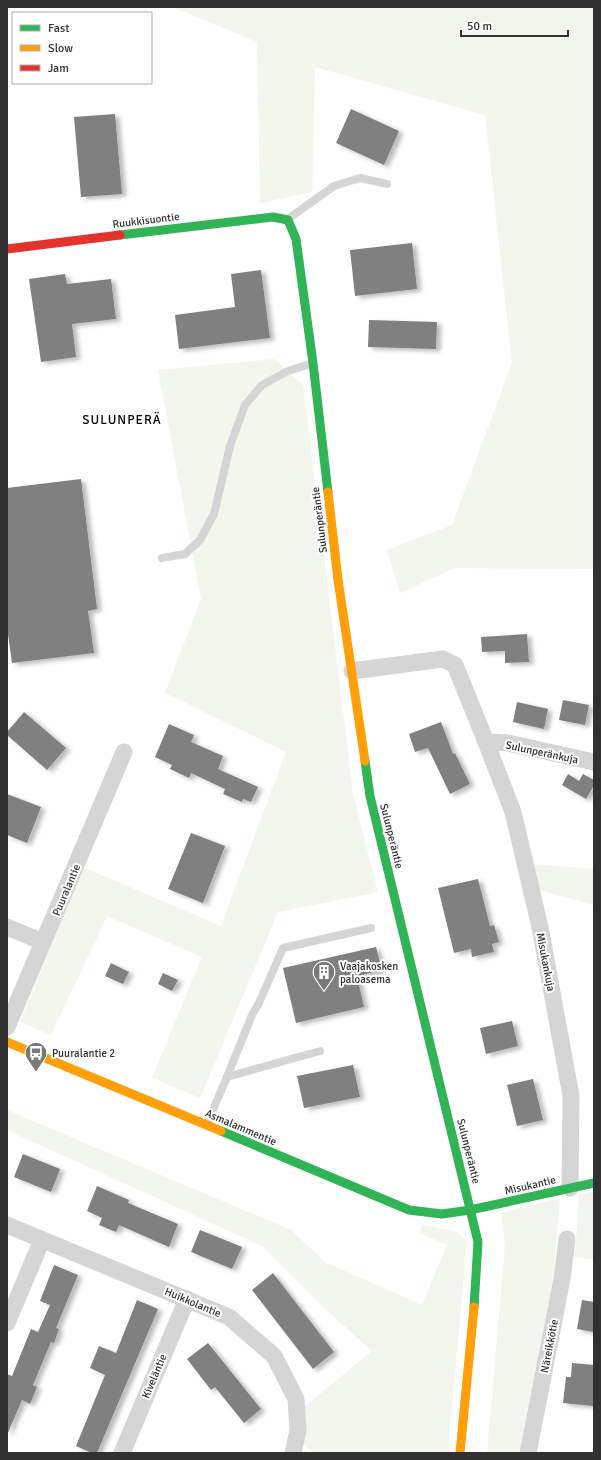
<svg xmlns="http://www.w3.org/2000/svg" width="601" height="1460" font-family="Signika,sans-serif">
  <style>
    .green { fill: #f2f6ed }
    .building { fill: #808080; filter: url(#shadow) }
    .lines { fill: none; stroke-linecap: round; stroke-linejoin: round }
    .lane { stroke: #d5d5d5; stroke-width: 8 }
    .street { stroke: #d5d5d5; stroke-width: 17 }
    .fast { stroke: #30b455; stroke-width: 9 }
    .slow { stroke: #ff9f0a; stroke-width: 9 }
    .jam { stroke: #e5322d; stroke-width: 9 }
    .labels { text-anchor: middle; stroke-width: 4; stroke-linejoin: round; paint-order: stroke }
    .street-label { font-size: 11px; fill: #313131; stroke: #fff }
    .poi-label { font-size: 11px; fill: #313131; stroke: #fff; text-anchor: start }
    .quarter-label { font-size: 13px; letter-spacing: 1px; fill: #000; stroke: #fff }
  </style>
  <defs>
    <filter id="shadow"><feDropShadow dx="4.5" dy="2.5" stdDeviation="2" flood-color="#0004"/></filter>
  </defs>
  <rect width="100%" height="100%" fill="#fff"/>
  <g class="green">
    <polygon points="173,7 594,7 594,569 455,568 400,593 387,550 452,525 512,363 485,115 315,67 312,192 260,203 257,42"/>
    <polygon points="274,359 303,385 353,793 378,892 278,912 200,1098 152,1078 202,957 107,916 51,1035 20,1022 83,867 221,926 286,752 165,693 201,599 158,370"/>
    <polygon points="532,864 594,869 594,905 539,890"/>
    <polygon points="7,1110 291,1230 325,1262 422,1305 447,1245 420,1233 422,1225 455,1231 467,1241 448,1453 313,1453 303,1444 303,1408 372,1351 323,1307 262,1246 7,1130"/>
    <polygon points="594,1191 594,1259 575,1258 579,1195"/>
    <polygon points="560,1198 553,1279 519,1453 487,1453 505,1246 501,1213"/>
  </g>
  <g class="building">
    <polygon points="351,109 399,131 384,165 336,143"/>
    <polygon points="115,114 122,194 81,197 74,117"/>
    <polygon points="412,243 417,289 355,296 350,250"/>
    <polygon points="261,270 270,338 179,349 175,315 235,307 231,274"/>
    <polygon points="65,274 67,284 111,279 116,319 72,324 76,357 41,362 29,279"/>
    <polygon points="369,320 437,322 436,349 368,347"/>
    <polygon points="81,479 97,609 88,611 94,653 12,663 7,627 7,488"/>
    <polygon points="527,634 529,662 505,663 505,651 482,652 481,637"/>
    <polygon points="563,700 589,705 585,725 559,720"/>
    <polygon points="517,702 548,709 544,729 513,722"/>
    <polygon points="24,712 66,748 47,770 7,735 7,732"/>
    <polygon points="441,722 453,754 455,753 470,784 450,794 428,748 415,752 409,734"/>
    <polygon points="169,724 194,735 191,742 223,756 218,769 258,787 251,802 243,799 242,802 223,794 225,789 191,773 189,778 170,769 172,765 155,757"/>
    <polygon points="568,774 579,781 583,774 594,780 594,785 586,799 562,785"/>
    <polygon points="7,794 41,807 27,843 7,835"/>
    <polygon points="191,833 225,846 203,903 168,889"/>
    <polygon points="478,879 490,926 494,925 499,942 492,944 494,952 472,957 471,949 454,953 438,888"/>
    <polygon points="376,947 382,970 357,976 364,1007 296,1023 283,968"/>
    <polygon points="111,963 129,972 123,984 105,976"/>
    <polygon points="163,973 178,980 172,991 158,984"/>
    <polygon points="512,1021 518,1046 486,1054 480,1028"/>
    <polygon points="353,1065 360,1097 304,1108 297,1076"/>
    <polygon points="533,1079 543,1120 517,1126 507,1085"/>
    <polygon points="23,1154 60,1169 51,1192 14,1177"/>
    <polygon points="97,1186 129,1200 128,1203 178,1224 169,1247 119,1225 116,1232 99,1225 102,1218 87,1211"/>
    <polygon points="200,1230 242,1247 232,1269 191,1252"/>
    <polygon points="54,1265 78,1275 56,1328 59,1329 54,1343 51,1342 33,1385 37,1387 30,1404 22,1400 7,1435 7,1374 12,1376 31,1329 38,1332 50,1305 40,1301"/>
    <polygon points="273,1273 334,1352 313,1369 252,1290"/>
    <polygon points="137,1300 158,1309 97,1453 92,1453 76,1446 105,1375 90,1368 99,1346 116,1353"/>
    <polygon points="582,1300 594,1302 594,1332 577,1329"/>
    <polygon points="208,1343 261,1409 244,1423 215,1387 211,1390 187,1359"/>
    <polygon points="572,1363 594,1365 593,1406 563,1403 566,1377 571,1377"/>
  </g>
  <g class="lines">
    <g class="lane">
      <polyline points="288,219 334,186 360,178 387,184"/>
      <polyline points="162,558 185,554 200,540 214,514 230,446 245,405 262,385 288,371 313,363"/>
      <polyline points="227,1077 252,1015 259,1003 283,948 371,928"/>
      <polyline points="207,1124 227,1077 320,1051"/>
    </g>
    <g class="street">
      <polyline points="352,671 443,659 455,665 486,742 508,743 594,762"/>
      <polyline points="486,742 513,812 540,927 571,1096 570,1188"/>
      <polyline points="7,927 43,942"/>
      <polyline points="7,1027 124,752"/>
      <polyline points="7,1225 229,1317 274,1356 296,1399 298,1430 293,1453"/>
      <polyline points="7,1323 42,1240"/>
      <polyline points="122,1453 187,1299"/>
      <polyline points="528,1453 562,1279 567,1239"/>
    </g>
    <g class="fast">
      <polyline points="120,235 273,217 288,220 296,239 313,363 328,492"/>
      <polyline points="365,761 370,796 478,1242 474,1307"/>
      <polyline points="221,1131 409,1210 442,1214 470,1210 594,1183"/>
    </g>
    <g class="slow">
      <polyline points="328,492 338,580 365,761"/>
      <polyline points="7,1042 221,1131"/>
      <polyline points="460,1453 474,1307"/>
    </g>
    <polyline class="jam" points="7,249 120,235"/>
  </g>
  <defs>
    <g id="building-pin" transform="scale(1.15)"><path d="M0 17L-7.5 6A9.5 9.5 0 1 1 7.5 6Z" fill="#797979" stroke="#fff"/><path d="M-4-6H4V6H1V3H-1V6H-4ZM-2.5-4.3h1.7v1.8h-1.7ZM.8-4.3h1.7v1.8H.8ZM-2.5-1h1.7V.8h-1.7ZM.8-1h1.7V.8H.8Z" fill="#fff"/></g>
    <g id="bus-pin" transform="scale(1.15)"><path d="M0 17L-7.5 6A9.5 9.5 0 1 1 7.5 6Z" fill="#797979" stroke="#fff"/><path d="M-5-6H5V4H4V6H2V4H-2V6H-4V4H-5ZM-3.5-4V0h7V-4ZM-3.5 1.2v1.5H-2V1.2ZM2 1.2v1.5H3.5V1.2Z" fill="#fff"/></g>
  </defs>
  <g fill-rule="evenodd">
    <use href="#building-pin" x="324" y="972"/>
    <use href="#bus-pin" x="36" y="1053"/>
  </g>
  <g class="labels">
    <g class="street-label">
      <text transform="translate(146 220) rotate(-7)" y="4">Ruukkisuontie</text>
      <text transform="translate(319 520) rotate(-97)" y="4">Sulunperäntie</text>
      <text transform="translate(542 752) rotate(12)" y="4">Sulunperänkuja</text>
      <text transform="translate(392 836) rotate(76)" y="4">Sulunperäntie</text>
      <text transform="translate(66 890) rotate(-67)" y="4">Puuralantie</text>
      <text transform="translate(546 962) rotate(79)" y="4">Misukankuja</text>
      <text transform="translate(241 1127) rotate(23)" y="4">Asmalammentie</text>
      <text transform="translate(469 1151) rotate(76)" y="4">Sulunperäntie</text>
      <text transform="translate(530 1185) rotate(-13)" y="4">Misukantie</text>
      <text transform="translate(193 1302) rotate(23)" y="4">Huikkolantie</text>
      <text transform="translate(549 1346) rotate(-79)" y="4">Näreikkötie</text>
      <text transform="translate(154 1376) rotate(-67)" y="4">Kiveläntie</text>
    </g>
    <g class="poi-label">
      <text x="340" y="970">Vaajakosken<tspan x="340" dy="13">paloasema</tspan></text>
      <text x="52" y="1057">Puuralantie 2</text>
    </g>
    <g class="quarter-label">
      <text x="122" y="424">SULUNPERÄ</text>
    </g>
  </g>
  <rect width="601" height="1460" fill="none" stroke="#313131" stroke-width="16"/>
  <rect x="12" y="12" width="140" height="72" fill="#ffffff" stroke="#adadad"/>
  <rect x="20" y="25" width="20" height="6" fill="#30b455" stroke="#adadad"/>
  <text x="48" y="32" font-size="12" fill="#313131">Fast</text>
  <rect x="20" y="45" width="20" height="6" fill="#ff9f0a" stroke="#adadad"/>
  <text x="48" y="52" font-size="12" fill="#313131">Slow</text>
  <rect x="20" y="65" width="20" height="6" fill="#e5322d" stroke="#adadad"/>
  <text x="48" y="72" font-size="12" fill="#313131">Jam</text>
  <path d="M461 30v6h107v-6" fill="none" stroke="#313131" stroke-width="2"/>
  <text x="467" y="30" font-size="12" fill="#313131" stroke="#ffffff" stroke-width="3" paint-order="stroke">50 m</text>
</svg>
